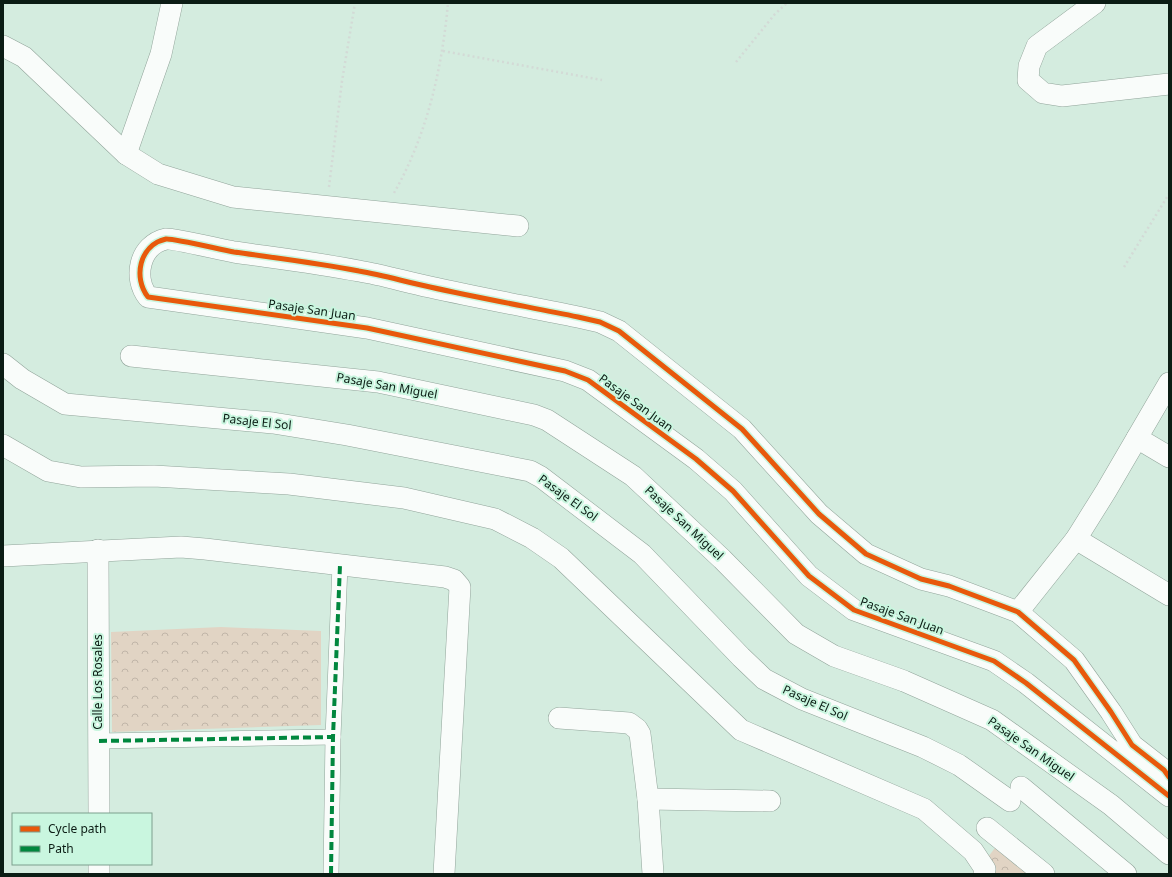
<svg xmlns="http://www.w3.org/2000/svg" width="1172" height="877" font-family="'Noto Sans',sans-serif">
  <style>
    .park { fill: url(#park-crowns) }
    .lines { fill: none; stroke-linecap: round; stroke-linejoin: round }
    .pedestrian-casing { stroke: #91a49a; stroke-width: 16 }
    .minor-casing { stroke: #91a49a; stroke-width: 22 }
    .path { stroke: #d3dad6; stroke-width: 2.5; stroke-dasharray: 2 3; stroke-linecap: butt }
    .pedestrian { stroke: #f9fcfa; stroke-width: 15 }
    .minor { stroke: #f9fcfa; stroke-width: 21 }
    .quiet { stroke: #00873e; stroke-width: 4; stroke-dasharray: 8 4; stroke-linecap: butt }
    .cycleway-casing { stroke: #c9f6df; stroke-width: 8 }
    .cycleway { stroke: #e8590c; stroke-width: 5 }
    .labels { text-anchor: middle; stroke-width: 4; stroke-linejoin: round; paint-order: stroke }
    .street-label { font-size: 12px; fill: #0b1c14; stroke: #c9f6df }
  </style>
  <defs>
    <pattern id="park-crowns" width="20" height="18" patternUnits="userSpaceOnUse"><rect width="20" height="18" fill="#e1d4c4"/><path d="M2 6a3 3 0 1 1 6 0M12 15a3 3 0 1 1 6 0" fill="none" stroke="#c0b5a8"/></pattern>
  </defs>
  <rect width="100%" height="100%" fill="#d4ecdf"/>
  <g class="park">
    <polygon points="221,627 321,631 321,725 112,732 111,632"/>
    <polygon points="998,844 1035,874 994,874 988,857"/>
  </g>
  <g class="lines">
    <g class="pedestrian-casing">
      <g id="pedestrian">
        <polyline points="99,741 333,737"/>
        <polyline points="331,874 333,737 340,565"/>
      </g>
    </g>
    <g class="minor-casing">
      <g id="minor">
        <polyline points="1095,3 1037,46 1029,66 1028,80 1043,93 1062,96 1169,84"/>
        <polyline points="3,46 24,57 126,154 158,174 233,197 518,226"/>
        <polyline points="126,154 161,54 172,3"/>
        <polyline points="131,356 378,382 534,415 547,420 633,476 722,559 796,634 834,656 904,681 992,720 1111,805 1169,854"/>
        <polyline points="3,364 22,379 65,404 273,423 347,435 530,471 541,477 642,554 741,657 764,679 802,699 923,747 959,765 1010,801"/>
        <polyline points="1137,438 1169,457"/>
        <polyline points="3,445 48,471 81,477 154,476 289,484 404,498 495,519 532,538 561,558 741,730 924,809 973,851 985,869 984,874"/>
        <polyline points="1076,539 1169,595"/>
        <polyline points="98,550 99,814"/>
        <polyline points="3,556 181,547 205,549 445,577 454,580 460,587 444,874"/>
        <polyline points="1018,612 1076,539 1106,491 1169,383"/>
        <polyline points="559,718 629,723 637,729 640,734 648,799 653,874"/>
        <path d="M 1169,777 L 1164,770 L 1132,745 L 1111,712 L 1074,660 L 1018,612 L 949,586 L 921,579 L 866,554 L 819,514 L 742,429 L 619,331 L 600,322 L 578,317 C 529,307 479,298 430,287 C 406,282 383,275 359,271 C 318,263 276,258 234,252 C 222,250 173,238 166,239 C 139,245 133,278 148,297 L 367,328 L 565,371 L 588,380 L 696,459 L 733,491 L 809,576 L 854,610 L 994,661 L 1026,683 L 1169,796"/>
        <polyline points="1021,787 1126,874"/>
        <polyline points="648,799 770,801"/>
        <polyline points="987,828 1044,874"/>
        <polyline points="99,864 99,874"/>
      </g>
    </g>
    <g class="path">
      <polyline points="443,51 602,80"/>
      <polyline points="736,62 775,14 787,3"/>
      <polyline points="329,187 342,81 355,3"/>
      <path d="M 394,193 C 427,135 442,69 448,3"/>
      <polyline points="1124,267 1169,194"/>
    </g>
    <use href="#pedestrian" class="pedestrian"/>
    <use href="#minor" class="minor"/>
    <g class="quiet">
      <polyline points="99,741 333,737"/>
      <polyline points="331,874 333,737 340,565"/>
    </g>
    <g class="cycleway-casing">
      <path id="cycleway" d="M 1169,777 L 1164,770 L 1132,745 L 1111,712 L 1074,660 L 1018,612 L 949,586 L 921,579 L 866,554 L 819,514 L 742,429 L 619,331 L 600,322 L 578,317 C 529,307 479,298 430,287 C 406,282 383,275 359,271 C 318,263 276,258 234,252 C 222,250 173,238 166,239 C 139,245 133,278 148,297 L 367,328 L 565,371 L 588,380 L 696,459 L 733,491 L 809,576 L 854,610 L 994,661 L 1026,683 L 1169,796"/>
    </g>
    <use href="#cycleway" class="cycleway"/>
  </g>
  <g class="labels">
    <g class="street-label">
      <text transform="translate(312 310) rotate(8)" y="4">Pasaje San Juan</text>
      <text transform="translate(387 386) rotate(10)" y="4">Pasaje San Miguel</text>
      <text transform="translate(636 403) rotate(36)" y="4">Pasaje San Juan</text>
      <text transform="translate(257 422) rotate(6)" y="4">Pasaje El Sol</text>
      <text transform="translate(568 498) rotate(36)" y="4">Pasaje El Sol</text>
      <text transform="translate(684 523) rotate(43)" y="4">Pasaje San Miguel</text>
      <text transform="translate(902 616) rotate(20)" y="4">Pasaje San Juan</text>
      <text transform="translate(98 682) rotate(-90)" y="4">Calle Los Rosales</text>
      <text transform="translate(815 703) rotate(24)" y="4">Pasaje El Sol</text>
      <text transform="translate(1031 749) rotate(35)" y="4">Pasaje San Miguel</text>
    </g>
  </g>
  <rect width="1172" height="877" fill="none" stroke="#0b1c14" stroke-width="8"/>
  <rect x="12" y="813" width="140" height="52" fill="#c9f6df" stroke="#7d9f8e"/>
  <rect x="20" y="826" width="20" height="6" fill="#e8590c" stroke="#7d9f8e"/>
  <text x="48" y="833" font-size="12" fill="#0b1c14">Cycle path</text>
  <rect x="20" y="846" width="20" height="6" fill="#00873e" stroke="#7d9f8e"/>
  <text x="48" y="853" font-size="12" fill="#0b1c14">Path</text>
</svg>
